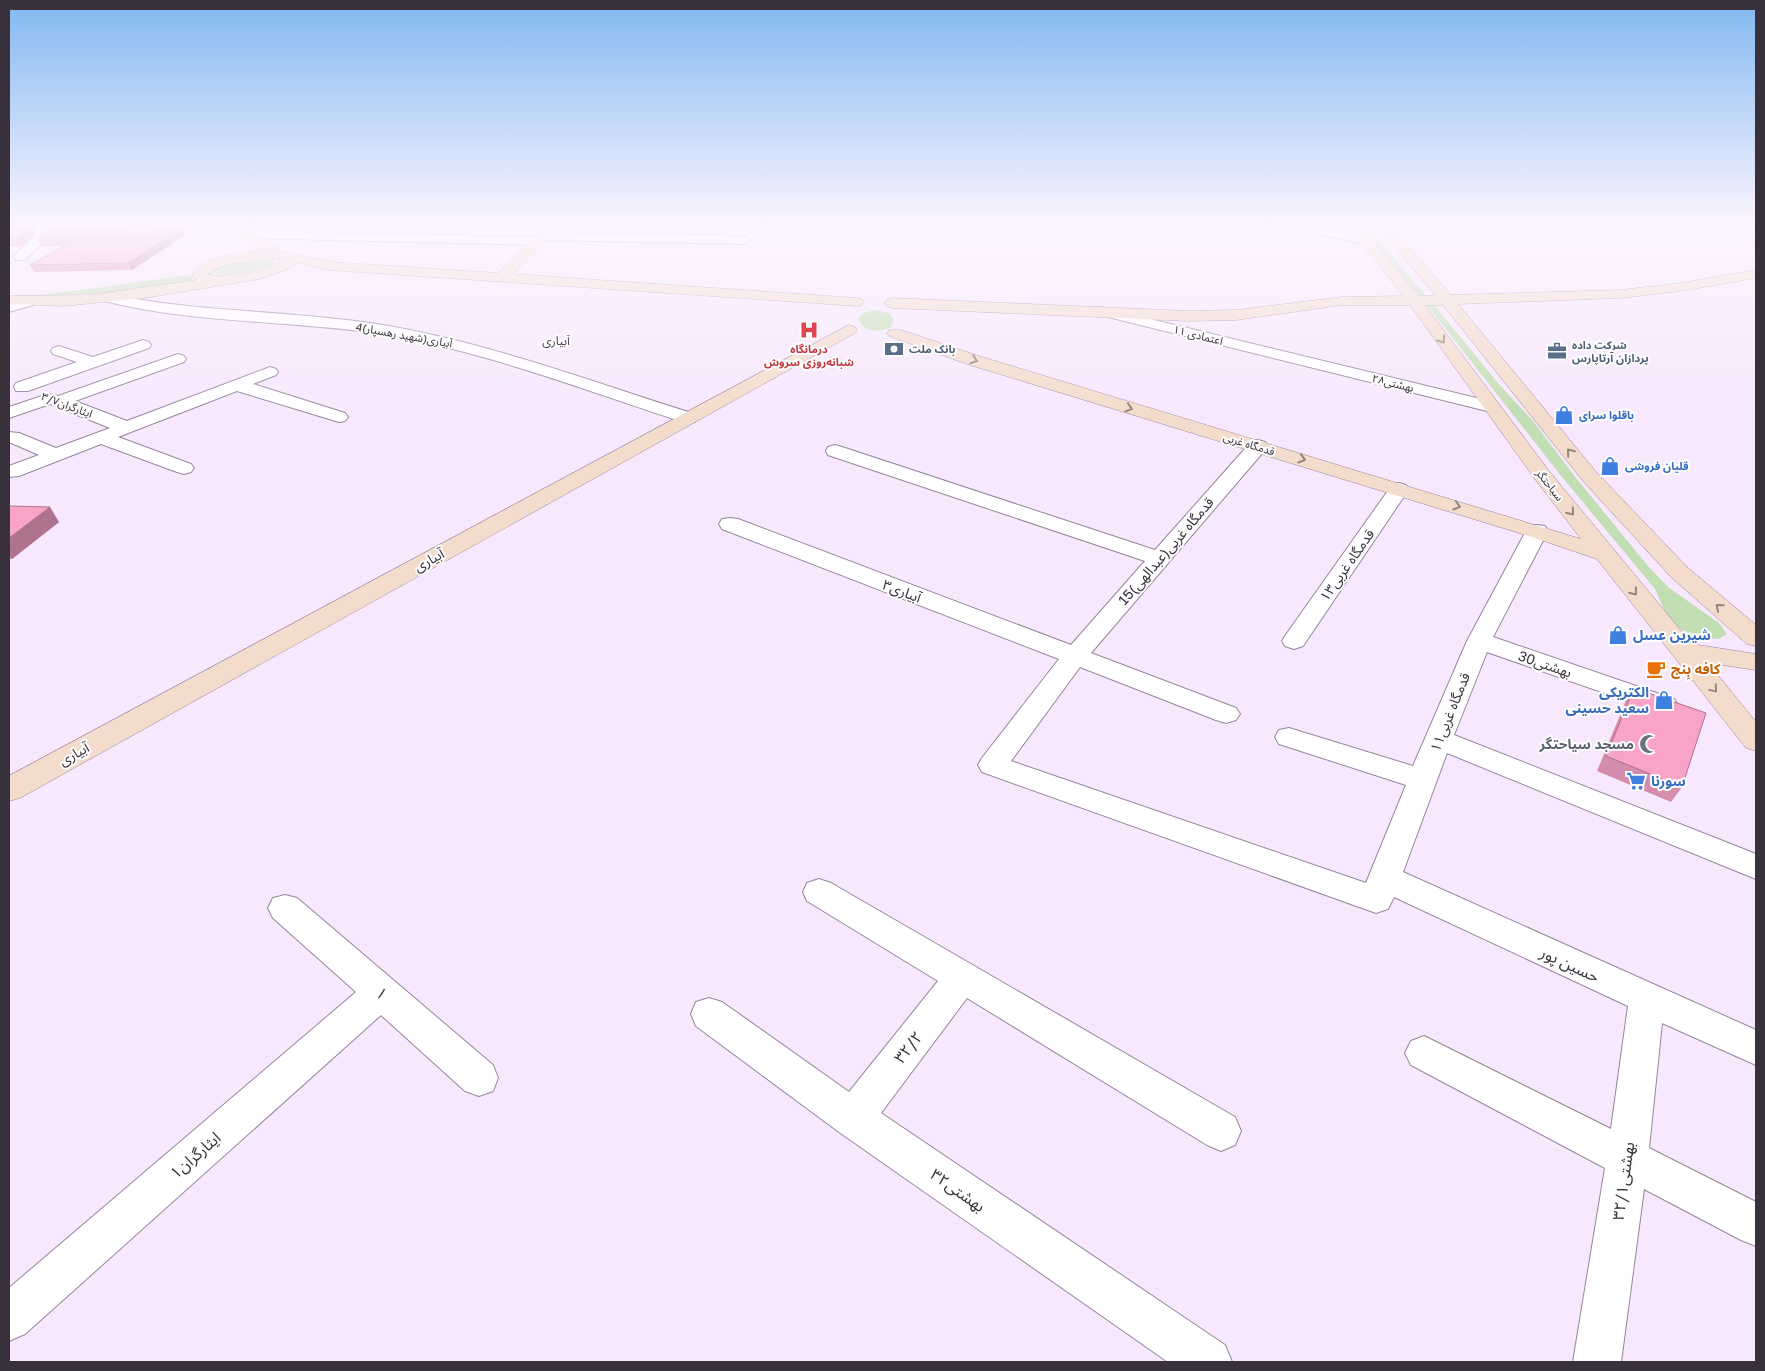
<svg xmlns="http://www.w3.org/2000/svg" width="1765" height="1371" font-family="'Golos Text','Noto Sans Arabic',sans-serif">
  <style>
    .green { fill: #c2deb3 }
    .lines { fill: none; stroke-linecap: round; stroke-linejoin: round }
    .street-casing { stroke: #97859e; stroke-width: 2 }
    .secondary-casing { stroke: #97859e; stroke-width: 1 }
    .street { fill: #fff; fill-rule: evenodd }
    .secondary { fill: #f3dccb; fill-rule: evenodd }
    .wall { fill: #d58dad }
    .shaded-wall { fill: #ae738d }
    .building { fill: #f8a4c9; stroke: #ae738d }
    .oneway { stroke: #968682 }
    .labels { text-anchor: middle; stroke-width: 4; stroke-linejoin: round; paint-order: stroke }
    .far-street-label { font-size: 11px; fill: #38303a; stroke: #fcfcfc }
    .far-service-label { font-size: 11px; font-weight: bold; fill: #4e5e75; stroke: #fcfcfc; text-anchor: start }
    .far-health-label { font-size: 11px; font-weight: bold; fill: #be3a42; stroke: #fcfcfc }
    .far-shop-label { font-size: 11px; font-weight: bold; fill: #366cbe; stroke: #fcfcfc; text-anchor: start }
    .far-neighbourhood-label { font-size: 12px; fill: #4e3f54; stroke: #fcfcfc }
    .street-label { font-size: 14px; fill: #38303a; stroke: #fcfcfc }
    .shop-label { font-size: 14px; font-weight: bold; fill: #366cbe; stroke: #fcfcfc; text-anchor: start }
    .food-label { font-size: 14px; font-weight: bold; fill: #c56008; stroke: #fcfcfc; text-anchor: start }
    .worship-label { font-size: 14px; font-weight: bold; fill: #5b616d; stroke: #fcfcfc; text-anchor: end }
    .near-street-label { font-size: 16px; fill: #38303a; stroke: #fcfcfc }
  </style>
  <rect width="100%" height="100%" fill="#f8e8fe"/>
  <g class="green">
    <polygon points="1357,222 1364,222 1371,230 1425,295 1418,294"/>
    <path d="M 269,259 L 274,260 L 275,264 C 264,270 223,280 213,272 C 227,259 251,260 269,259 Z"/>
    <polygon points="186,275 193,276 193,279 187,282 119,293 28,296 105,287"/>
    <polygon points="1427,305 1435,306 1498,383 1532,420 1576,478 1648,566 1668,587 1719,623 1727,634 1719,639 1700,638 1680,629 1666,614 1655,589 1562,477"/>
    <path d="M 875,310 L 889,313 L 894,320 L 890,328 C 876,332 864,333 858,318 L 863,313 Z"/>
  </g>
  <g class="lines">
    <g class="street-casing">
      <g id="street">
        <polygon points="33,222 45,222 48,237 25,260 15,260 14,257 15,254 36,236"/>
        <polygon points="1311,225 1365,236 1371,240 1365,244 1307,232 1305,229"/>
        <polygon points="248,231 537,237 538,233 542,232 744,236 750,240 744,244 542,240 541,244 537,245 244,238 242,235 244,232"/>
        <path d="M 109,294 C 199,313 292,310 383,325 C 490,343 592,382 695,414 L 698,418 L 695,422 L 689,423 L 683,422 C 584,390 485,351 381,334 C 289,320 195,324 104,301 L 102,298 L 104,295 Z"/>
        <polygon points="28,298 33,299 35,302 33,305 9,312 9,303"/>
        <polygon points="1101,307 1497,403 1500,407 1497,411 1491,412 1096,314 1094,311 1096,308"/>
        <polygon points="143,340 149,342 151,345 149,348 28,391 16,391 14,387 16,383 77,362 53,354 51,351 53,348 59,346 93,357"/>
        <polygon points="178,354 184,356 186,359 184,362 75,401 127,421 270,367 276,369 278,372 276,375 253,384 345,413 348,417 345,421 339,422 237,391 118,437 191,464 194,468 191,472 184,474 177,472 101,444 19,476 9,477 9,466 39,455 9,442 9,432 19,433 56,448 110,428 50,404 9,418 9,407 48,394 58,396"/>
        <polygon points="1258,440 1265,442 1267,446 1265,450 1091,653 1236,708 1240,714 1236,720 1226,723 1216,720 1080,667 1011,761 1366,883 1406,785 1279,744 1275,737 1279,730 1289,728 1413,766 1467,641 1526,531 1529,526 1537,525 1545,526 1548,531 1493,637 1674,699 1678,705 1674,711 1665,714 1656,711 1487,652 1454,735 1756,854 1756,879 1447,753 1403,872 1756,1030 1756,1065 1662,1023 1649,1148 1756,1202 1756,1246 1741,1240 1644,1189 1621,1362 1573,1362 1605,1168 1411,1065 1405,1053 1411,1041 1424,1036 1611,1129 1628,1006 1394,897 1388,909 1376,913 982,772 978,765 982,758 1059,659 722,529 719,524 722,519 730,518 738,519 1071,645 1145,561 828,455 826,451 828,447 835,445 842,447 1155,550 1251,442"/>
        <polygon points="1399,483 1406,485 1409,489 1303,646 1294,649 1285,646 1282,641 1285,636 1392,485"/>
        <polygon points="819,879 831,883 1235,1117 1241,1131 1235,1145 1221,1151 1207,1145 967,998 881,1113 1225,1345 1232,1362 1168,1362 839,1132 696,1026 691,1014 696,1002 709,998 722,1002 849,1092 938,981 807,901 803,892 807,883"/>
        <polygon points="285,895 297,898 493,1065 498,1078 493,1091 479,1096 465,1091 381,1015 25,1334 9,1341 9,1288 356,992 273,918 268,908 273,898"/>
      </g>
    </g>
    <g class="secondary-casing">
      <g id="secondary">
        <path d="M 221,222 L 236,222 L 282,252 L 330,262 L 498,273 L 550,222 L 563,222 L 513,274 L 857,298 L 862,299 L 864,302 L 862,305 L 857,306 L 330,270 L 298,263 L 288,269 L 260,279 L 144,298 L 63,306 L 9,304 L 9,296 L 90,295 L 197,280 L 193,276 L 195,269 C 215,255 240,252 263,251 ZM 278,259 L 285,260 C 263,272 231,280 207,274 L 228,264 Z"/>
        <polygon points="1345,222 1358,222 1418,296 1436,296 1374,222 1387,222 1451,295 1621,290 1681,283 1756,270 1756,278 1681,291 1621,298 1458,304 1597,473 1687,567 1756,625 1756,646 1747,644 1671,577 1583,481 1443,305 1425,305 1549,471 1692,644 1756,654 1756,670 1708,663 1756,722 1756,751 1746,748 1597,559 1529,536 970,365 889,336 887,333 889,330 901,330 982,357 1581,539 1535,479 1410,305 1342,305 1236,320 1188,321 892,308 887,306 884,303 887,300 892,298 1188,311 1236,310 1342,297 1403,296"/>
        <polygon points="1698,222 1726,222 1756,227 1756,235 1704,226"/>
        <polygon points="849,325 855,327 857,330 855,333 20,798 9,801 9,776"/>
      </g>
    </g>
    <use href="#street" class="street"/>
    <use href="#secondary" class="secondary"/>
  </g>
  <g class="wall">
    <polygon points="9,222 32,222 34,235 21,246 9,247"/>
    <polygon points="157,222 146,229 185,235 132,270 34,272 30,265 65,246 42,246 38,239 46,230"/>
    <polygon points="1756,241 1756,247 1753,246 1755,242"/>
    <polygon points="9,506 59,522 12,559 9,559"/>
    <polygon points="1634,688 1682,787 1671,802 1597,771 1625,703"/>
  </g>
  <g class="shaded-wall">
    <polygon points="29,222 32,222 34,235 21,246 17,239"/>
    <polygon points="142,222 157,222 134,236 130,229"/>
    <polygon points="182,228 185,235 132,270 128,263"/>
    <polygon points="50,507 59,522 12,559 9,554 9,538"/>
  </g>
  <g class="building">
    <polygon points="9,222 29,222 30,228 17,239 9,239"/>
    <polygon points="44,222 142,222 130,229 182,228 128,263 30,265 78,238 38,239 46,230"/>
    <polygon points="9,506 50,507 9,538"/>
    <polygon points="1634,688 1706,713 1682,787 1606,756"/>
  </g>
  <defs><path id="oneway-chevron" d="M-2-3.5L2.5 0L-2 3.5" fill="none" stroke-width="1.6" stroke-linecap="round" stroke-linejoin="round" transform="scale(1.25)"/></defs>
  <g class="oneway">
    <use href="#oneway-chevron" transform="translate(1442 340) rotate(54)"/>
    <use href="#oneway-chevron" transform="translate(974 360) rotate(19)"/>
    <use href="#oneway-chevron" transform="translate(1129 408) rotate(16)"/>
    <use href="#oneway-chevron" transform="translate(1570 452) rotate(-129)"/>
    <use href="#oneway-chevron" transform="translate(1302 459) rotate(17)"/>
    <use href="#oneway-chevron" transform="translate(1457 506) rotate(17)"/>
    <use href="#oneway-chevron" transform="translate(1571 512) rotate(52)"/>
    <use href="#oneway-chevron" transform="translate(1634 592) rotate(51)"/>
    <use href="#oneway-chevron" transform="translate(1719 607) rotate(-140)"/>
    <use href="#oneway-chevron" transform="translate(1714 689) rotate(50)"/>
  </g>
  <linearGradient id="sky" x2="0" y2="1"><stop stop-color="#81b8f1"/><stop offset="0.54" stop-color="#fcf5ff"/><stop offset="1" stop-color="#fcf5ff" stop-opacity="0"/></linearGradient>
  <rect width="1765" height="414" fill="url(#sky)"/>
  <defs>
    <g id="hospital-bare" transform="scale(1.5)"><path d="M-5-5h3v3.5h4V-5h3V5h-3V1.5h-4V5h-3Z" fill="#e0444e" stroke="#fcfcfc" stroke-width="2.5" paint-order="stroke"/></g>
    <g id="bank-bare" transform="scale(1.5)"><path d="M-6-4H6V4H-6ZM0-2.3a2.3 2.3 0 1 0 0 4.6a2.3 2.3 0 1 0 0-4.6Z" fill="#5c6f8a" stroke="#fcfcfc" stroke-width="2.5" paint-order="stroke"/></g>
    <g id="office-bare" transform="scale(1.5)"><path d="M-6-3h4V-5.5h4V-3h4V5H-6ZM-1-4.5V-3h2v-1.5ZM-6 0V1H6V0Z" fill="#5c6f8a" stroke="#fcfcfc" stroke-width="2.5" paint-order="stroke"/></g>
    <g id="shop-bare" transform="scale(1.5)"><path d="M-5-2.5h2.3a2.7 3.5 0 0 1 5.4 0H5L5.5 6h-11ZM-1.5-2.5h3a1.5 2.3 0 0 0-3 0Z" fill="#3f7fe0" stroke="#fcfcfc" stroke-width="2.5" paint-order="stroke"/></g>
    <g id="cafe-bare" transform="scale(1.5)"><path d="M-5.5-4.5H6V0H3Q3 3.5 0 3.5H-2.5Q-5.5 3.5-5.5 0ZM3-3.2v2h1.7v-2ZM-6 4.5H4V6H-6Z" fill="#e8710a" stroke="#fcfcfc" stroke-width="2.5" paint-order="stroke"/></g>
    <g id="mosque-bare" transform="scale(1.5)"><path d="M3.5-4.9A6 6 0 1 0 3.5 4.9A5 5 0 1 1 3.5-4.9Z" fill="#6b7280" stroke="#fcfcfc" stroke-width="2.5" paint-order="stroke"/></g>
    <g id="supermarket-bare" transform="scale(1.5)"><path d="M-6-5.5h2.5l.6 2H6L4.5 2H-2.5L-4.4-4H-6ZM-1.5 3.2a1.3 1.3 0 1 0 .1 0ZM3 3.2a1.3 1.3 0 1 0 .1 0Z" fill="#3f7fe0" stroke="#fcfcfc" stroke-width="2.5" paint-order="stroke"/></g>
  </defs>
  <g fill-rule="evenodd">
    <use href="#hospital-bare" x="809" y="330"/>
    <use href="#bank-bare" x="894" y="349"/>
    <use href="#office-bare" x="1557" y="351"/>
    <use href="#shop-bare" x="1564" y="415"/>
    <use href="#shop-bare" x="1610" y="466"/>
    <use href="#shop-bare" x="1618" y="635"/>
    <use href="#cafe-bare" x="1656" y="669"/>
    <use href="#shop-bare" x="1664" y="700"/>
    <use href="#mosque-bare" x="1649" y="744"/>
    <use href="#supermarket-bare" x="1636" y="781"/>
  </g>
  <g class="labels">
    <g class="far-street-label">
      <text transform="translate(404 335) rotate(10)" y="4">4آبیاری(شهید رهسپار)</text>
      <text transform="translate(1198 335) rotate(14)" y="4">۱۱ اعتمادی</text>
      <text transform="translate(1393 383) rotate(14)" y="4">۲۸بهشتی</text>
      <text transform="translate(67 405) rotate(20)" y="4">ایثارگران۳/۷</text>
      <text transform="translate(1249 444) rotate(17)" y="4">قدمگاه غربی</text>
      <text transform="translate(1550 485) rotate(52)" y="4">سیاحتگر</text>
    </g>
    <g class="far-service-label">
      <text x="1572" y="349">شرکت داده<tspan x="1572" dy="13">پردازان آرتاپارس</tspan></text>
      <text x="909" y="353">بانک ملت</text>
    </g>
    <g class="far-health-label">
      <text x="809" y="353">درمانگاه<tspan x="809" dy="13">شبانه‌روزی سروش</tspan></text>
    </g>
    <g class="far-shop-label">
      <text x="1579" y="419">باقلوا سرای</text>
      <text x="1625" y="470">قلیان فروشی</text>
    </g>
    <g class="far-neighbourhood-label">
      <text x="556" y="345">آبیاری</text>
    </g>
    <g class="street-label">
      <text transform="translate(1166 551) rotate(-49)" y="5">15قدمگاه غربی(عبدالهی)</text>
      <text transform="translate(429 560) rotate(-29)" y="5">آبیاری</text>
      <text transform="translate(1347 565) rotate(-55)" y="5">قدمگاه غربی۱۳</text>
      <text transform="translate(902 591) rotate(21)" y="5">آبیاری۳</text>
      <text transform="translate(1545 664) rotate(19)" y="5">30بهشتی</text>
      <text transform="translate(1450 712) rotate(-68)" y="5">قدمگاه غربی۱۱</text>
      <text transform="translate(74 754) rotate(-29)" y="5">آبیاری</text>
    </g>
    <g class="shop-label">
      <text x="1633" y="640">شیرین عسل</text>
      <text x="1649" y="697" text-anchor="end">الکتریکی<tspan x="1649" dy="16">سعید حسینی</tspan></text>
      <text x="1651" y="786">سورنا</text>
    </g>
    <g class="food-label">
      <text x="1671" y="674">کافه بِنج</text>
    </g>
    <g class="worship-label">
      <text x="1634" y="749">مسجد سیاحتگر</text>
    </g>
    <g class="near-street-label">
      <text transform="translate(1570 964) rotate(25)" y="6">حسین پور</text>
      <text transform="translate(382 993) rotate(41)" y="6">۱</text>
      <text transform="translate(908 1047) rotate(-52)" y="6">۳۲/۲</text>
      <text transform="translate(195 1155) rotate(-41)" y="6">ایثارگران۱</text>
      <text transform="translate(1623 1181) rotate(-82)" y="6">بهشتی۳۲/۱</text>
      <text transform="translate(958 1190) rotate(35)" y="6">بهشتی۳۲</text>
    </g>
  </g>
  <rect width="1765" height="1371" fill="none" stroke="#38303a" stroke-width="20"/>
</svg>
